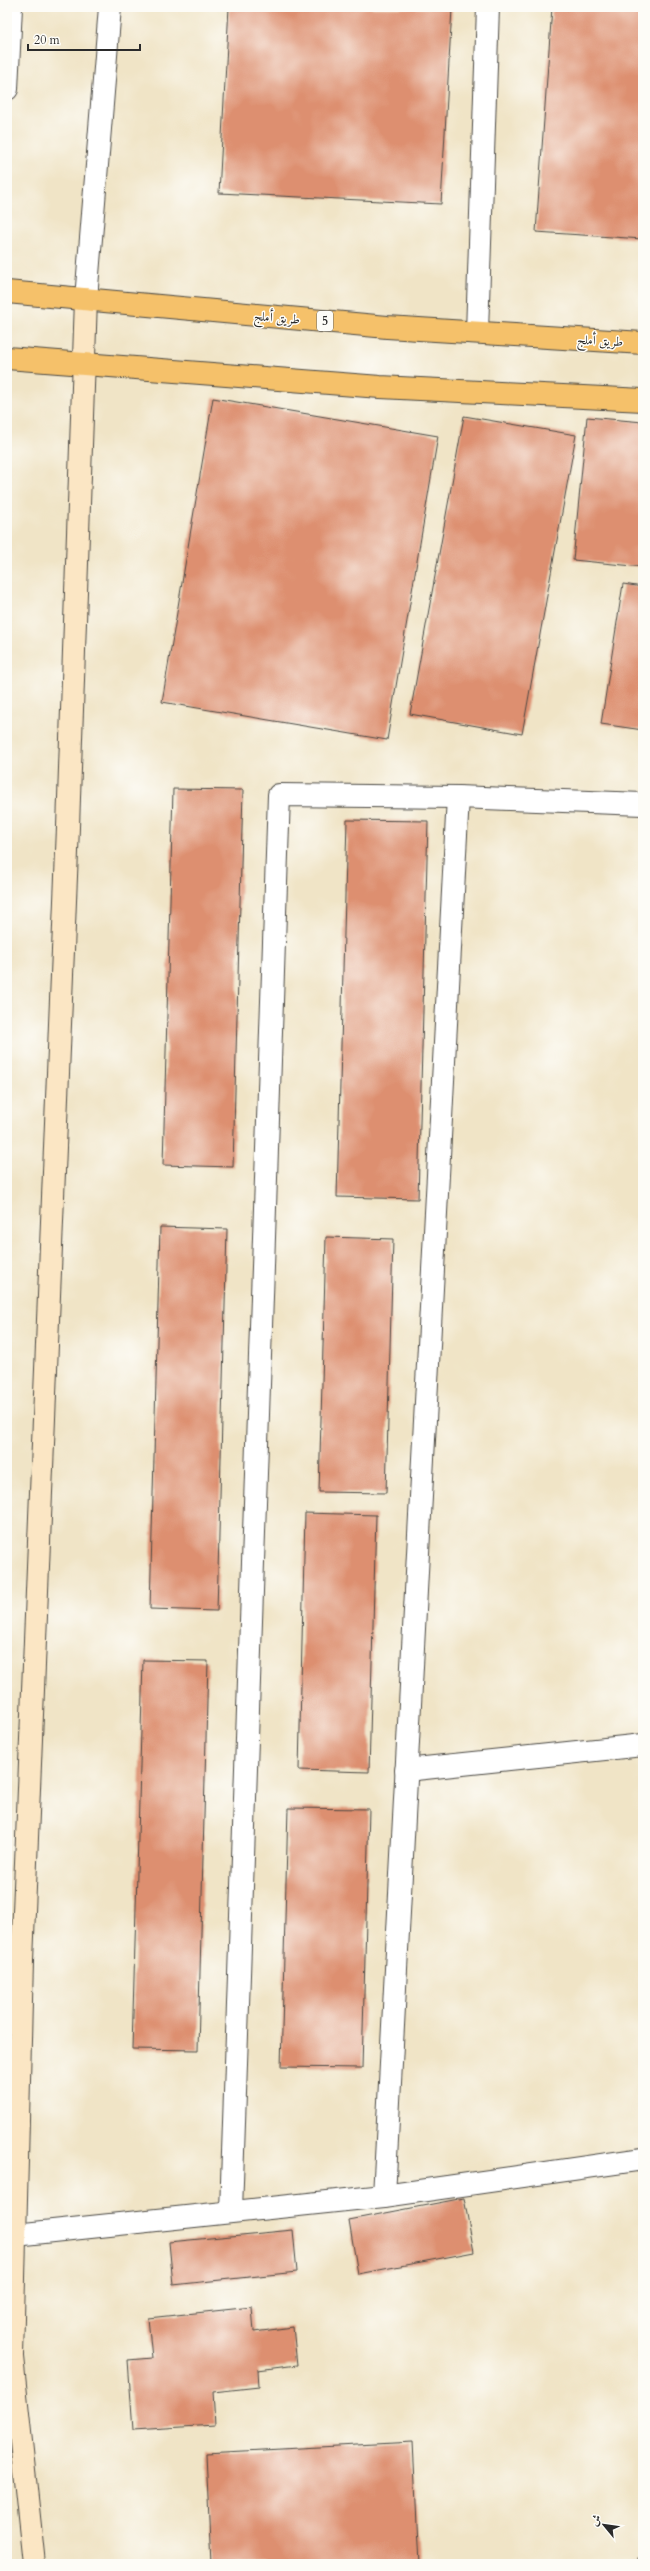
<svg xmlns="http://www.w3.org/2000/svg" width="650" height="2571" font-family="Cardo,Amiri,serif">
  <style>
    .building { fill: #dd8f6f }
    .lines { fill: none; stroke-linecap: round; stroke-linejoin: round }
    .street-casing { stroke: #494742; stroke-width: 24 }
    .secondary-casing { stroke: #494742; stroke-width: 24 }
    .highway-casing { stroke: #494742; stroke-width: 24 }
    .street { stroke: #fff; stroke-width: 22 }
    .secondary { stroke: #fbe6c4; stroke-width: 22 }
    .highway { stroke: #f5c16b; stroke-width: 22 }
    .labels { text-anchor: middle; stroke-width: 3; stroke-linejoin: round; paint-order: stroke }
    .shield { fill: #fdfcf7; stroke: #6a6a68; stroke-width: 1 }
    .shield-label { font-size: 12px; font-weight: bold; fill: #2b2b2b }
    .street-label { font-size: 13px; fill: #2b2b2b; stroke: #fdfcf7 }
  </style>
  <rect width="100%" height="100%" fill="#fdfcf7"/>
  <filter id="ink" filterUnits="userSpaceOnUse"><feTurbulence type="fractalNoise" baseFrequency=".025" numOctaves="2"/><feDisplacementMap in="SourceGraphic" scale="8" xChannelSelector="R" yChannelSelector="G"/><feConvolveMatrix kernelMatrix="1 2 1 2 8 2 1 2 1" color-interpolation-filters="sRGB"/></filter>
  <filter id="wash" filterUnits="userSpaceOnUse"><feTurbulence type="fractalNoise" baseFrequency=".012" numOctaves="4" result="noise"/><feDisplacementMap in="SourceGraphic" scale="16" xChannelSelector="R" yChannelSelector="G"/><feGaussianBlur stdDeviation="0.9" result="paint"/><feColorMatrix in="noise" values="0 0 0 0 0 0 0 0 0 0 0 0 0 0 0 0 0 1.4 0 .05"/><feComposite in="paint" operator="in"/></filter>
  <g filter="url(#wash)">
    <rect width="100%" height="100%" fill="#f0e4c6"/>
    <g id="blocks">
      <g class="building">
        <polygon points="229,7 452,8 441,204 219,193"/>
        <polygon points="552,7 643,7 643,239 536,232"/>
        <polygon points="213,398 438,436 387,740 162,702"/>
        <polygon points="464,416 576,435 522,734 410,714"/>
        <polygon points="587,417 643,422 643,567 573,560"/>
        <polygon points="623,584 643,587 643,730 601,724"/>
        <polygon points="173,789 243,790 233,1167 163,1165"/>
        <polygon points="347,820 428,821 418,1199 337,1197"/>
        <polygon points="160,1227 227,1229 217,1611 150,1609"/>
        <polygon points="326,1237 393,1239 386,1493 319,1492"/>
        <polygon points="305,1513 376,1515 369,1772 299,1770"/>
        <polygon points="143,1660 208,1661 198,2050 132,2049"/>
        <polygon points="288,1808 369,1809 362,2068 281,2067"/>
        <polygon points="464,2198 474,2252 358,2274 349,2220"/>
        <polygon points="293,2230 297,2272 173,2285 169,2242"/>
        <polygon points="252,2307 254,2332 293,2327 297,2365 258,2370 259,2387 213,2392 215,2425 133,2430 128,2360 152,2358 148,2318"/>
        <polygon points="413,2442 419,2564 211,2564 206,2453"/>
        <rect x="638" y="2558" width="5" height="6"/>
      </g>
    </g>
  </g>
  <g filter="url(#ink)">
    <use href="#blocks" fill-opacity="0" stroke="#494742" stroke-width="1"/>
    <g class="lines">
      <g class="street-casing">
        <g id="street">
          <polyline points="7,89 11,7"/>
          <polyline points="86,299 110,7"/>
          <polyline points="477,332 488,7"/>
          <polyline points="406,1770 643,1745"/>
          <polyline points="384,2196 458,797"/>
          <polyline points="231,2211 279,795 458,797 643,804"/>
          <polyline points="15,2235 384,2196 643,2159"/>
        </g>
      </g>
      <g class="secondary-casing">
        <polyline id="secondary" points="34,2564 12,2357 22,1961 68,827 86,299"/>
      </g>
      <g class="highway-casing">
        <g id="highway">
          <polyline points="7,292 387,327 643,343"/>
          <polyline points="7,358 380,387 643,400"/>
        </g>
      </g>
      <use href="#street" class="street"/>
      <use href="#secondary" class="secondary"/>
      <use href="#highway" class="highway"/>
    </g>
  </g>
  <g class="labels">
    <rect class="shield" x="317" y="311" width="16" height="20" rx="3"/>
    <g class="shield-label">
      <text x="325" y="325">5</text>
    </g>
    <g class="street-label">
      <text transform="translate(277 317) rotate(5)" y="5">طريق أملج</text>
      <text transform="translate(600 340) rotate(3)" y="5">طريق أملج</text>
    </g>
  </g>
  <rect width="650" height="2571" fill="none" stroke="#fdfcf7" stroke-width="24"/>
  <g transform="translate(604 2525) rotate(299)" stroke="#fdfcf7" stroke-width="3" paint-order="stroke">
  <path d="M0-3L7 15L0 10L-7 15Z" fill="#2b2b2b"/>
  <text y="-6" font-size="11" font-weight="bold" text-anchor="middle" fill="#2b2b2b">ش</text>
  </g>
  <path d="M28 44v6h112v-6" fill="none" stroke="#2b2b2b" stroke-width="2"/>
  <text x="34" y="44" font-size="12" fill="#2b2b2b" stroke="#fdfcf7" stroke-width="3" paint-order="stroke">20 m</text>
</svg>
